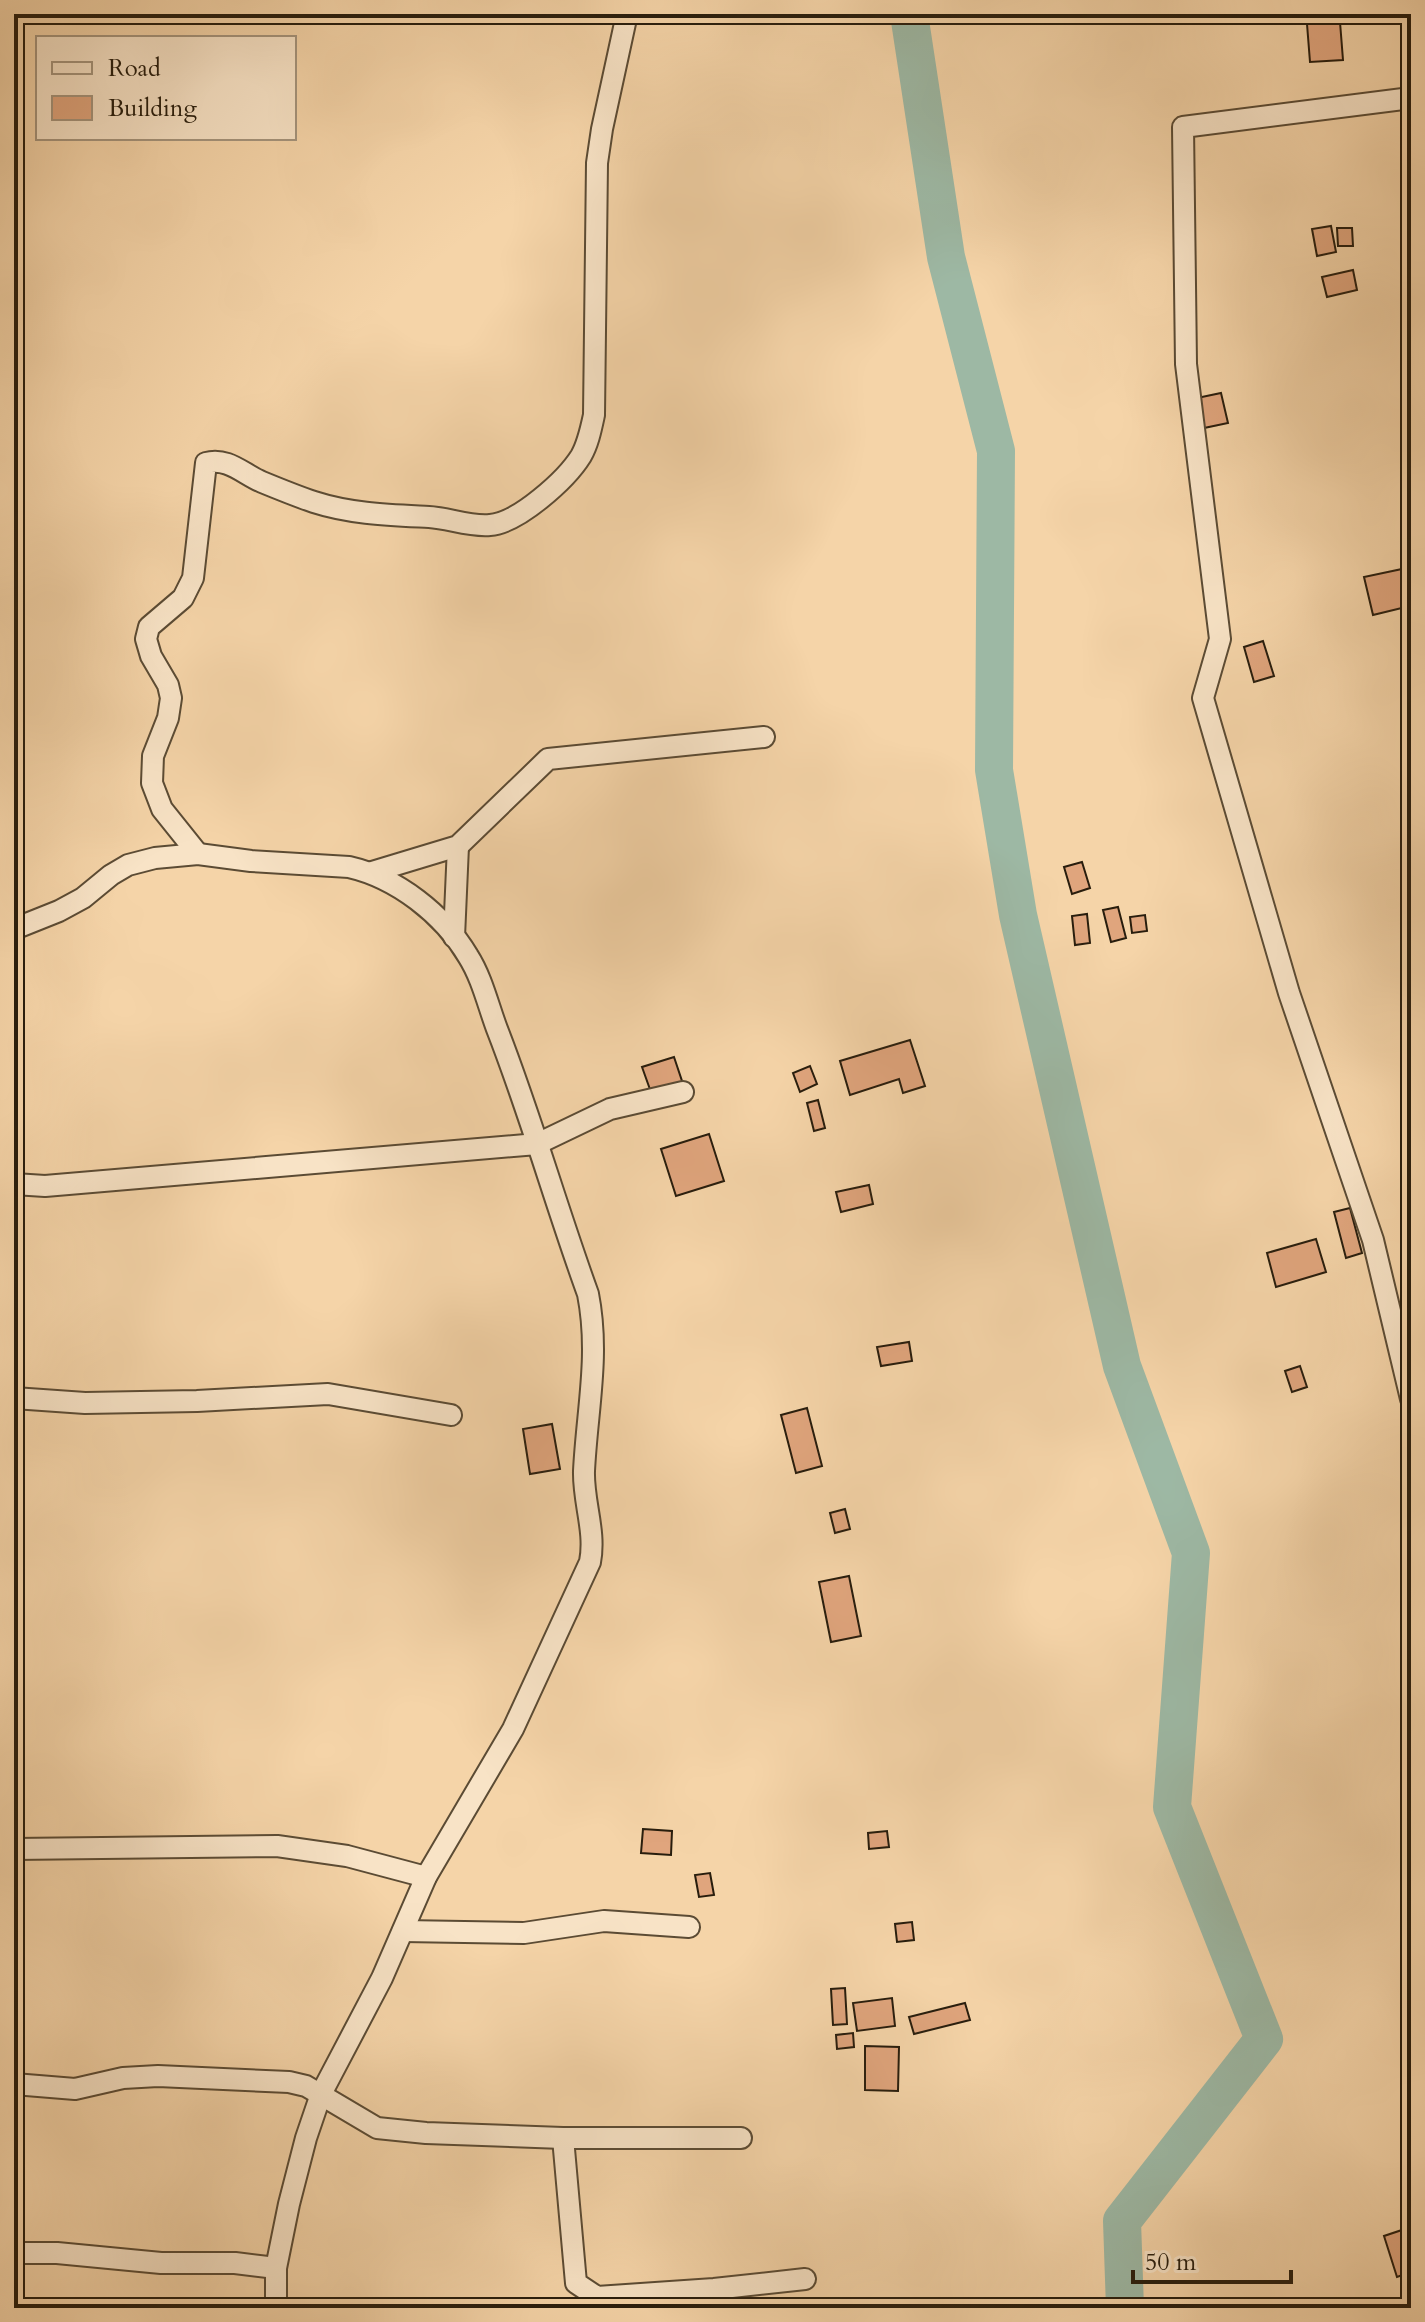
<svg xmlns="http://www.w3.org/2000/svg" width="1425" height="2322" font-family="Cardo,serif">
  <style>
    .lines { fill: none; stroke-linecap: round; stroke-linejoin: round }
    .river { stroke: #9db8a4; stroke-width: 38 }
    .building { fill: #e0a57d; stroke: #281d0d; stroke-width: 2 }
    .minor-casing { stroke: #5b4b34; stroke-width: 24 }
    .minor { stroke: #f8e3c6; stroke-width: 20 }
  </style>
  <rect width="100%" height="100%" fill="#f5d4a8"/>
  <filter id="stains"><feTurbulence type="fractalNoise" baseFrequency=".0025" numOctaves="4"/><feColorMatrix values="0 0 0 0 .2 0 0 0 0 .09 0 0 0 0 .02 0 0 0 .5 -.17"/></filter>
  <radialGradient id="worn" r=".72"><stop offset=".6" stop-color="#630" stop-opacity="0"/><stop offset="1" stop-color="#630" stop-opacity=".3"/></radialGradient>
  <g class="lines">
    <polyline class="river" points="909,14 946,257 996,451 994,770 1018,915 1122,1366 1191,1553 1172,1807 1264,2039 1122,2221 1125,2308"/>
  </g>
  <g class="building">
    <polygon points="1340,22 1343,60 1310,62 1307,24"/>
    <polygon points="1331,226 1336,252 1317,256 1312,229"/>
    <polygon points="1337,228 1352,228 1353,246 1338,246"/>
    <polygon points="1353,270 1357,290 1327,297 1322,277"/>
    <polygon points="1221,393 1228,423 1204,428 1197,398"/>
    <polygon points="1402,569 1410,606 1373,615 1364,577"/>
    <polygon points="1263,641 1274,676 1254,682 1244,647"/>
    <polygon points="1082,862 1090,888 1072,894 1064,867"/>
    <polygon points="1118,907 1126,938 1111,942 1103,910"/>
    <polygon points="1087,914 1090,943 1075,945 1072,916"/>
    <polygon points="1145,915 1147,931 1132,933 1130,917"/>
    <polygon points="910,1040 925,1086 903,1093 899,1079 850,1095 840,1061"/>
    <polygon points="674,1057 683,1084 652,1095 642,1067"/>
    <polygon points="810,1066 817,1084 800,1092 793,1073"/>
    <polygon points="818,1100 825,1128 814,1131 807,1103"/>
    <polygon points="709,1134 724,1181 676,1196 661,1149"/>
    <polygon points="869,1185 873,1204 841,1212 836,1192"/>
    <polygon points="1350,1208 1362,1253 1346,1258 1334,1212"/>
    <polygon points="1316,1239 1326,1272 1276,1287 1267,1253"/>
    <polygon points="909,1342 912,1361 881,1366 877,1347"/>
    <polygon points="1300,1366 1307,1387 1292,1392 1285,1371"/>
    <polygon points="807,1408 822,1466 796,1473 781,1415"/>
    <polygon points="552,1424 560,1469 530,1474 523,1429"/>
    <polygon points="845,1509 850,1529 835,1533 830,1513"/>
    <polygon points="849,1576 861,1636 831,1642 819,1582"/>
    <polygon points="643,1829 672,1831 671,1855 641,1853"/>
    <polygon points="887,1831 889,1847 869,1849 868,1833"/>
    <polygon points="710,1873 714,1895 699,1897 695,1875"/>
    <polygon points="912,1922 914,1940 897,1942 895,1924"/>
    <polygon points="845,1988 847,2024 833,2025 831,1989"/>
    <polygon points="892,1998 895,2026 857,2031 853,2003"/>
    <polygon points="965,2003 970,2020 914,2034 909,2017"/>
    <polygon points="853,2033 854,2047 837,2049 836,2035"/>
    <polygon points="865,2046 899,2047 898,2091 865,2090"/>
    <polygon points="1411,2227 1411,2272 1397,2277 1384,2236"/>
    <polygon points="1392,2300 1393,2308 1356,2308 1355,2304"/>
  </g>
  <g class="lines">
    <g class="minor-casing">
      <g id="minor">
        <polyline points="1411,98 1183,127 1186,364 1220,639 1203,698 1289,993 1373,1240 1411,1399"/>
        <path d="M 198,854 L 162,809 L 152,783 L 153,756 L 168,718 L 171,698 L 168,685 L 151,656 L 146,639 L 149,627 L 183,598 L 193,578 L 206,463 C 228,457 243,474 262,482 C 279,489 296,496 314,502 C 351,514 390,515 429,517 C 449,518 469,527 490,525 C 518,523 566,480 581,456 C 588,444 591,429 594,415 L 597,163 L 602,129 L 627,14"/>
        <polyline points="372,872 458,846 548,759 764,737"/>
        <path d="M 14,929 L 59,911 L 83,898 L 111,875 L 128,865 L 155,858 L 198,854 L 251,861 L 349,867 C 397,878 443,914 468,956 C 482,978 488,1005 497,1029 C 531,1116 556,1206 588,1294 C 600,1355 587,1410 584,1471 C 583,1502 596,1531 590,1562 L 513,1729 L 426,1877 L 382,1978 L 321,2094 L 306,2138 L 289,2204 L 276,2268 L 276,2308"/>
        <polyline points="454,937 458,846"/>
        <polyline points="14,1184 45,1186 537,1144 610,1109 683,1092"/>
        <polyline points="14,1398 85,1403 197,1401 328,1394 451,1415"/>
        <polyline points="14,1849 277,1846 347,1856 426,1877"/>
        <polyline points="403,1931 524,1933 604,1921 689,1927"/>
        <polyline points="14,2084 75,2089 123,2078 158,2076 289,2082 306,2086 377,2128 426,2133 563,2138 741,2138"/>
        <polyline points="563,2138 576,2283 597,2297 714,2289 805,2279"/>
        <polyline points="14,2253 57,2253 161,2263 235,2263 276,2268"/>
      </g>
    </g>
    <use href="#minor" class="minor"/>
  </g>
  <rect width="1425" height="2322" fill="none" stroke="#f5d4a8" stroke-width="48"/>
  <rect x="16" y="16" width="1393" height="2290" fill="none" stroke="#281d0d" stroke-width="4"/>
  <rect x="24" y="24" width="1377" height="2274" fill="none" stroke="#281d0d" stroke-width="2"/>
  <rect x="36" y="36" width="260" height="104" fill="#f8e3c6" stroke="#a5947c" stroke-width="2"/>
  <rect x="52" y="62" width="40" height="12" fill="#f8e3c6" stroke="#a5947c" stroke-width="2"/>
  <text x="108" y="76" font-size="24" fill="#281d0d">Road</text>
  <rect x="52" y="96" width="40" height="24" fill="#e0a57d" stroke="#a5947c" stroke-width="2"/>
  <text x="108" y="116" font-size="24" fill="#281d0d">Building</text>
  <path d="M1133 2270v12h158v-12" fill="none" stroke="#281d0d" stroke-width="4"/>
  <text x="1145" y="2270" font-size="24" fill="#281d0d" stroke="#f8e3c6" stroke-width="6" paint-order="stroke">50 m</text>
  <rect width="100%" height="100%" filter="url(#stains)"/>
  <rect width="100%" height="100%" fill="url(#worn)"/>
</svg>
